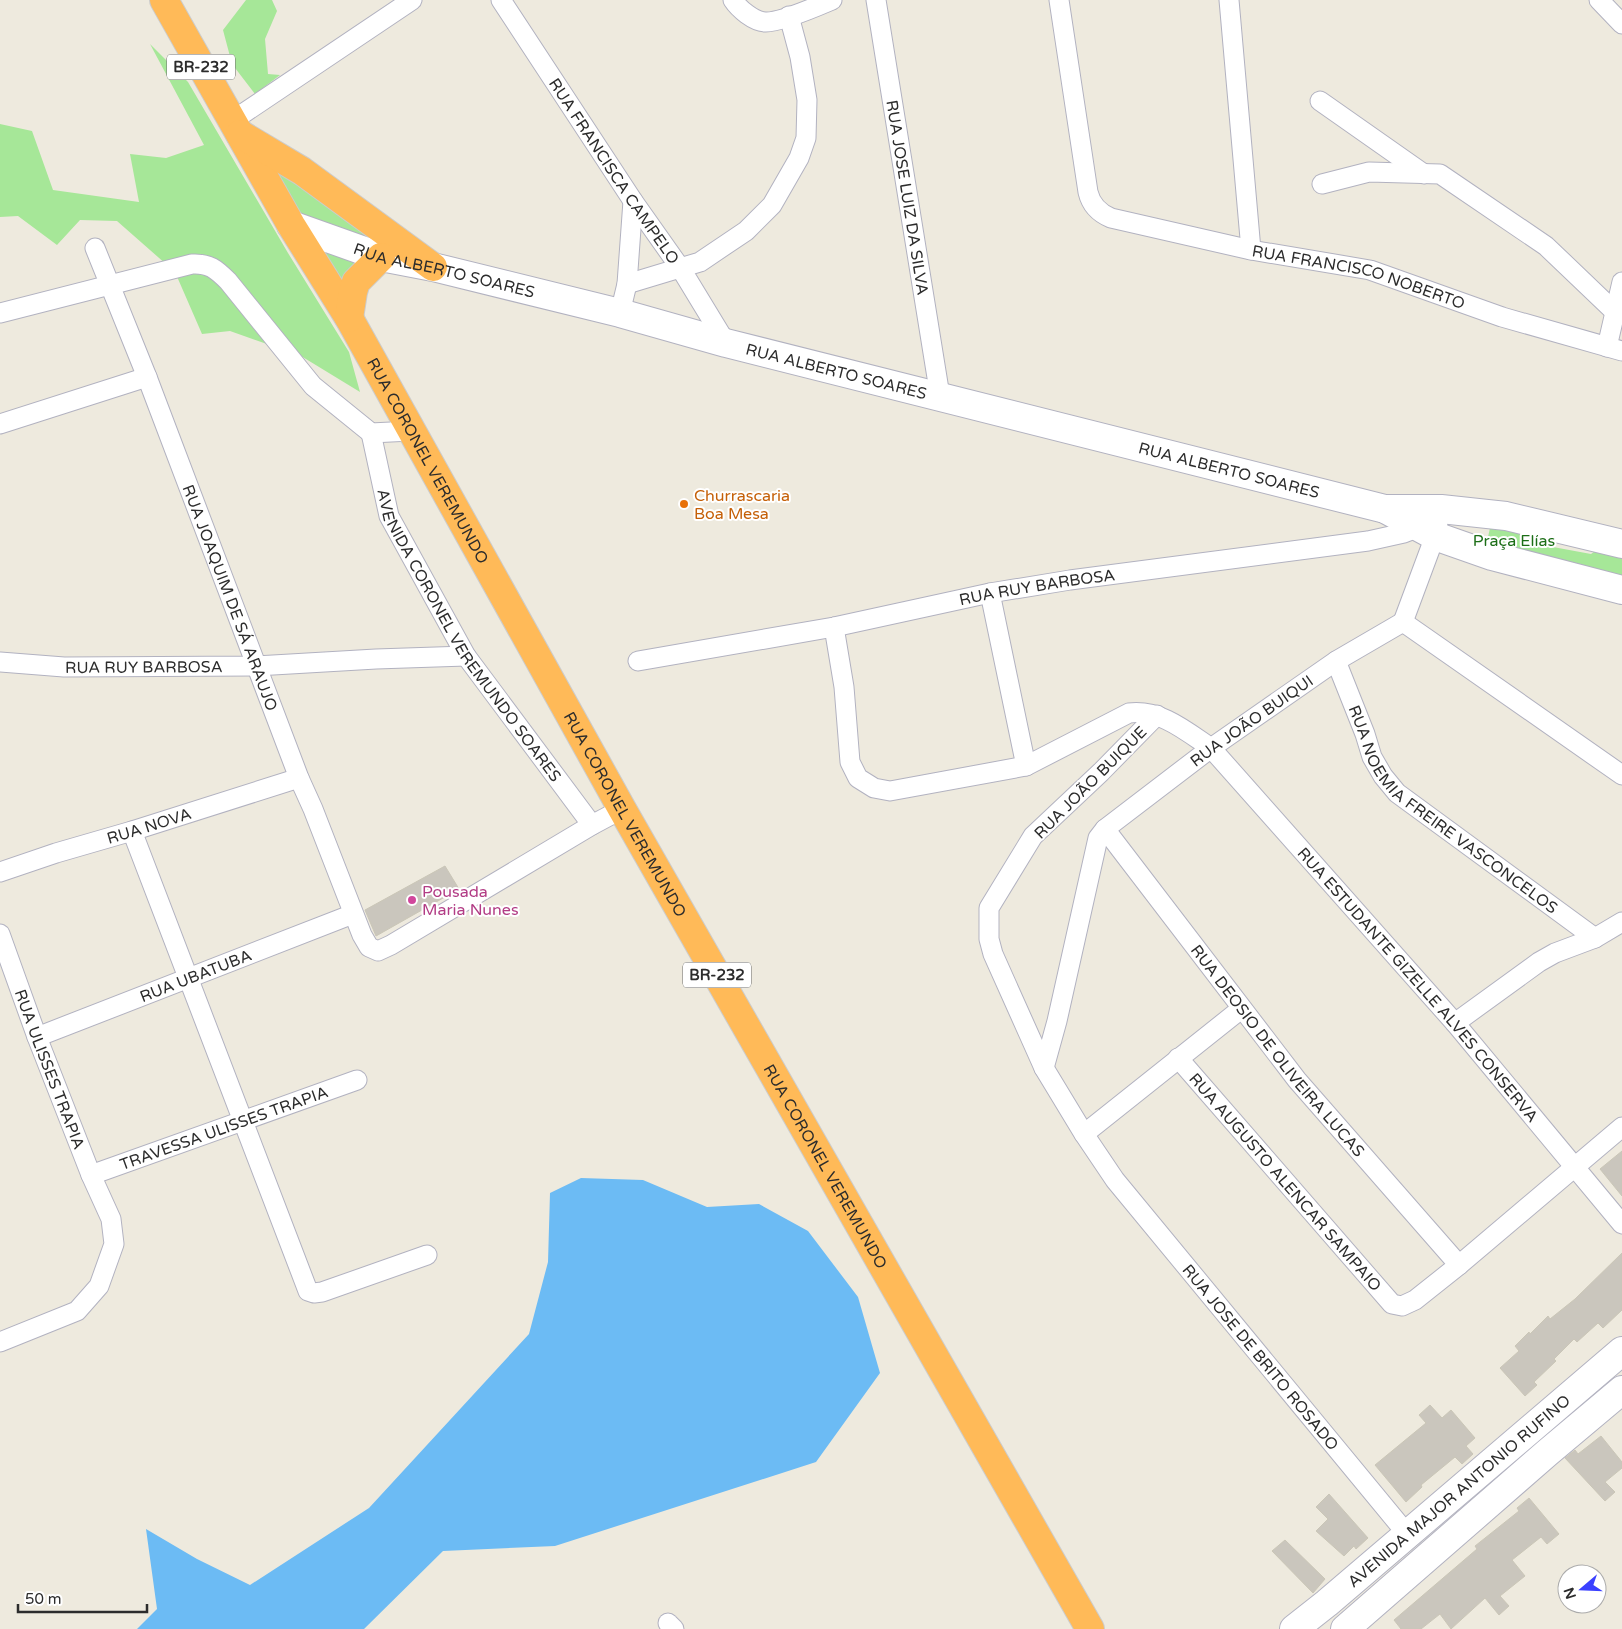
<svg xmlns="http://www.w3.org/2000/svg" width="1622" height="1629" font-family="'Varela Round',sans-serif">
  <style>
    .green { fill: #a6e798 }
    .water { fill: #6cbbf4 }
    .building { fill: #cac6bd; stroke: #cac6b7 }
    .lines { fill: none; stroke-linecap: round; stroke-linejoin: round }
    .street-casing { stroke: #b2b2c0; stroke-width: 21 }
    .secondary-casing { stroke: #b2b2c0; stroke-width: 30 }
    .highway-casing { stroke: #ccc; stroke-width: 30 }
    .street { stroke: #fff; stroke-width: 19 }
    .secondary { stroke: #fff; stroke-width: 28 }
    .highway { stroke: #ffba58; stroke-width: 28 }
    .food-dot { fill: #e8710a; stroke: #fff; stroke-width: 2 }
    .hotel-dot { fill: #d1479c; stroke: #fff; stroke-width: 2 }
    .labels { text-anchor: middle; stroke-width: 4; stroke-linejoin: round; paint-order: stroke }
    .shield { fill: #fff; stroke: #6b6b6b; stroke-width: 1 }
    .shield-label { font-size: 15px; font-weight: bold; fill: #2c2c2c }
    .street-label { font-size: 16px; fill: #2c2c2c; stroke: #fff }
    .food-label { font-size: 16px; fill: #c56008; stroke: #fff; text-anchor: start }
    .park-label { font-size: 16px; fill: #1c6e17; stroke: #fff }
    .hotel-label { font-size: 16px; fill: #b23c85; stroke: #fff; text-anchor: start }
  </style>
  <rect width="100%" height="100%" fill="#eeeade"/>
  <g class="green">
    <polygon points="246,0 272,0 277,11 265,39 268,74 280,75 255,94 232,64 223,30"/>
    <polygon points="150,44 188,82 288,253 349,352 360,392 301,356 230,331 202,334 175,272 117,221 80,220 57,245 18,216 0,217 0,124 32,131 53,190 139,202 130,154 166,158 204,145"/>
    <polygon points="260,159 413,262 292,213"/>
    <polygon points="310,240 364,263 340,283"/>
    <polygon points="1490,528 1547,534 1553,547 1591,554 1604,545 1622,550 1622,583 1492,546 1488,537"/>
  </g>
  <polygon class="water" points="581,1178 643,1180 707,1207 759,1204 808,1231 858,1297 880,1373 816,1462 555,1546 443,1551 364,1629 137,1629 157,1609 146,1529 197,1559 250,1585 369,1508 529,1334 548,1262 550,1193"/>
  <g class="building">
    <polygon points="445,866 459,889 376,936 365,910"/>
    <polygon points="1622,1151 1622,1196 1600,1169"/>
    <polygon points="1622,1253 1622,1310 1603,1328 1598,1323 1577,1342 1574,1339 1554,1359 1556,1361 1534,1382 1537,1385 1525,1396 1500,1368 1519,1351 1515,1346 1529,1332 1530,1334 1548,1316 1550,1319 1575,1299"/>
    <polygon points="1430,1405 1442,1418 1451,1410 1475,1438 1466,1446 1473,1454 1462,1464 1455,1457 1421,1485 1422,1487 1406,1502 1375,1465 1426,1423 1419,1415"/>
    <polygon points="1601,1436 1622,1462 1622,1468 1605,1482 1615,1492 1605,1501 1565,1458 1575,1450 1578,1454"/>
    <polygon points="1329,1494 1368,1538 1356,1549 1354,1546 1344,1556 1316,1531 1328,1519 1316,1507"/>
    <polygon points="1529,1498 1559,1534 1547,1544 1541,1537 1512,1560 1525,1576 1500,1596 1509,1606 1499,1615 1485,1598 1451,1629 1440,1614 1421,1629 1401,1629 1394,1620 1477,1549 1475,1546 1519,1511 1517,1508"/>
    <polygon points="1285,1540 1325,1579 1313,1593 1272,1551"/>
  </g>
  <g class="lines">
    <g class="street-casing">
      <g id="street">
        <path id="s1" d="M 501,0 L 633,201 L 681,269 L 726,343"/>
        <path d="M 733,0 C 739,9 753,21 765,22 C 779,23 818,6 832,0"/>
        <path id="s2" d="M 876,0 L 940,396"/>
        <path id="s3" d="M 1059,0 L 1088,192 C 1091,205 1099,213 1111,218 L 1251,250 L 1370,270 L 1502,317 L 1622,351"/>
        <polyline points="1229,0 1251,250"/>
        <polyline points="1599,0 1622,24"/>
        <polyline points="1320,101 1424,174"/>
        <polyline points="232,121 412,0"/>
        <polyline points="1322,184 1369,172 1440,174 1546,246 1615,312"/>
        <path id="s4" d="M 95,248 L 147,377 L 299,778 L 313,809 L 362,935 L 369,947 L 378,951 L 391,945 L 592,825 L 622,809"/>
        <polyline points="627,284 700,262 746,231 772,205 799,158 806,138 807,100 800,57 789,16"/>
        <path d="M 0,313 L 192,264 C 209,263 216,269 228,281 L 313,386 L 371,433 L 411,431"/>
        <polyline points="620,313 627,284 633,201"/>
        <polyline points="1607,347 1622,282"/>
        <polyline points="0,424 147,377"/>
        <path id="s5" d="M 371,433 L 389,516 L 466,656 L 592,825"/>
        <polyline points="990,593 1026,766"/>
        <polyline points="1403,622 1622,775"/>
        <polyline points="1403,622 1435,536 1438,524"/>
        <path id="s6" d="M 834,627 L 844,687 L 850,762 L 858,778 L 874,788 L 890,791 L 1026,766 L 1129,713 C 1160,709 1186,731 1211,748 L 1455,1023 L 1622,1224"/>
        <path id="s7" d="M 638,661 L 834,627 L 990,593 L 1070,580 L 1368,541 L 1404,533 L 1417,528 L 1420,520"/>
        <path id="s8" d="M 1336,661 L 1365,734 L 1372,757 L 1383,776 L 1397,793 L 1595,938"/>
        <path id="s9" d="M 0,662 L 64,667 L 256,666 L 376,659 L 466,656"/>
        <path id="s10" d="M 1157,715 L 1101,772 L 1033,836 L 989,908 L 989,939 L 993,954 L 1044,1068 L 1084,1134 L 1115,1180 L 1407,1534"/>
        <path id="s11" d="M 1105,829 L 1297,1080 L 1459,1265"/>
        <polyline points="132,831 308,1291 314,1293 322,1292 427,1255"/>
        <path id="s12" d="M 0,872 L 56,853 L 132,831 L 299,778"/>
        <path id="s13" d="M 0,934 L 37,1037 L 91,1175 L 111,1219 L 114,1244 L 99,1286 L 77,1311 L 0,1342"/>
        <polyline points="1455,1023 1539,962 1555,953 1595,938 1622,922"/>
        <path id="s14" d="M 37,1037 L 353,914"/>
        <path id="s15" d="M 1178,1058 L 1392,1304 L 1402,1306 L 1415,1300 L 1459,1265 L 1622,1127"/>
        <path id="s16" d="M 1044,1068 L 1057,1021 L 1098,838 L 1105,829 L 1211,748 L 1336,661 L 1403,622"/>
        <polyline points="1084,1134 1241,1009"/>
        <path id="s17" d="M 91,1175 L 357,1080"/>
        <polyline points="668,1623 674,1629"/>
      </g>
    </g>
    <g class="secondary-casing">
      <g id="secondary">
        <path id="s18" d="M 291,225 L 381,257 L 433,267 L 620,313 L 726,343 L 1385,509 L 1435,536 L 1492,556 L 1622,590"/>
        <polyline points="1385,509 1441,509 1506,516 1622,544"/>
        <path id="s19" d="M 1294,1629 L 1327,1603 L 1622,1351"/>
        <polyline points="1345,1629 1547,1453 1622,1390"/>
      </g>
    </g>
    <g class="highway-casing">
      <g id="highway">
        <path id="s20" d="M 164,0 L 291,225 L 349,318 L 622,809 L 1090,1629"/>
        <polyline points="240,134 302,171 433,267"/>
        <polyline points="349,318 353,292 356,282 381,257"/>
      </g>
    </g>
    <use href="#street" class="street"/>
    <use href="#secondary" class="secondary"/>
    <use href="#highway" class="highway"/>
  </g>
  <circle class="food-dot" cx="684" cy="504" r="5"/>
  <circle class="hotel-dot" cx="412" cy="900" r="5"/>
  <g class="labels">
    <g class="shield">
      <rect x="167" y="54.5" width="68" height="25" rx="4"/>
      <rect x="683" y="962.5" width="68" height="25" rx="4"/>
    </g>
    <g class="shield-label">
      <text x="201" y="72">BR-232</text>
      <text x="717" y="980">BR-232</text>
    </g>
    <g class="street-label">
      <text dy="6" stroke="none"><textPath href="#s1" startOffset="205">RUA FRANCISCA CAMPELO</textPath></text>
      <text dy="6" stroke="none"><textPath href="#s2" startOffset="200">RUA JOSE LUIZ DA SILVA</textPath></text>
      <text dy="6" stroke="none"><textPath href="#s18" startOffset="160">RUA ALBERTO SOARES</textPath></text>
      <text dy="6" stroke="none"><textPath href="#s3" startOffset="485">RUA FRANCISCO NOBERTO</textPath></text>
      <text dy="6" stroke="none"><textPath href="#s18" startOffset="565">RUA ALBERTO SOARES</textPath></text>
      <text dy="6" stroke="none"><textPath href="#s20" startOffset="531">RUA CORONEL VEREMUNDO</textPath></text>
      <text dy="6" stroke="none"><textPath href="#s18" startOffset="970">RUA ALBERTO SOARES</textPath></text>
      <text dy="6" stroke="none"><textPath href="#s7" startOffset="406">RUA RUY BARBOSA</textPath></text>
      <text dy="6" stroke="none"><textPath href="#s4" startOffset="375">RUA JOAQUIM DE SÁ ARAUJO</textPath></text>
      <text dy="6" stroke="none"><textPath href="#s5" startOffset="228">AVENIDA CORONEL VEREMUNDO SOARES</textPath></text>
      <text dy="6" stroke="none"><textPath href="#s9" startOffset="144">RUA RUY BARBOSA</textPath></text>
      <text dy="6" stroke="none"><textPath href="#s16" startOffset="430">RUA JOÃO BUIQUI</textPath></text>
      <text transform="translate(1090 782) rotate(-45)" y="6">RUA JOÃO BUIQUE</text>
      <text dy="6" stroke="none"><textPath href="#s8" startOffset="196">RUA NOEMIA FREIRE VASCONCELOS</textPath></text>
      <text dy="6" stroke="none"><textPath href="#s20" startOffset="936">RUA CORONEL VEREMUNDO</textPath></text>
      <text dy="6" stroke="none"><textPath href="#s12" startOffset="156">RUA NOVA</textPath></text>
      <text dy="6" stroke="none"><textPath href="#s14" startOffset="170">RUA UBATUBA</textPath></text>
      <text dy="6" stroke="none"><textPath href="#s6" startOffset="849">RUA ESTUDANTE GIZELLE ALVES CONSERVA</textPath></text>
      <text dy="6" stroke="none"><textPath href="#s11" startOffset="281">RUA DEOSIO DE OLIVEIRA LUCAS</textPath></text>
      <text dy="6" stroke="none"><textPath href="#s13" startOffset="144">RUA ULISSES TRAPIA</textPath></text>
      <text dy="6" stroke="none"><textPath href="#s17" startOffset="141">TRAVESSA ULISSES TRAPIA</textPath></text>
      <text dy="6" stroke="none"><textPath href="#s20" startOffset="1341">RUA CORONEL VEREMUNDO</textPath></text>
      <text dy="6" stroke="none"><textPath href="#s15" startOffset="164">RUA AUGUSTO ALENCAR SAMPAIO</textPath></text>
      <text dy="6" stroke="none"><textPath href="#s10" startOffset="791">RUA JOSE DE BRITO ROSADO</textPath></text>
      <text dy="6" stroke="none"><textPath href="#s19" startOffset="215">AVENIDA MAJOR ANTONIO RUFINO</textPath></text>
    </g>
    <g class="food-label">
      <text x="694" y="501">Churrascaria<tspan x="694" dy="18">Boa Mesa</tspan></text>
    </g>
    <g class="park-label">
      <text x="1514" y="546">Praça Elías</text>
    </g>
    <g class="hotel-label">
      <text x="422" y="897">Pousada<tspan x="422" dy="18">Maria Nunes</tspan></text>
    </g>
  </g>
  <g transform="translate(1582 1589) rotate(251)"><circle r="24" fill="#ffffff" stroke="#ababab"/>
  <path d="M0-4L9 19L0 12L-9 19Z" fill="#3a40ff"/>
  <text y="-8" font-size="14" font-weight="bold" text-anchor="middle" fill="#2c2c2c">N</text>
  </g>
  <path d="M18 1604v8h129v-8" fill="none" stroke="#2c2c2c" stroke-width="2.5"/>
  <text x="25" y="1604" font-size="15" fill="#2c2c2c" stroke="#ffffff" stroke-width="4" paint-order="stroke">50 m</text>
</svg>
